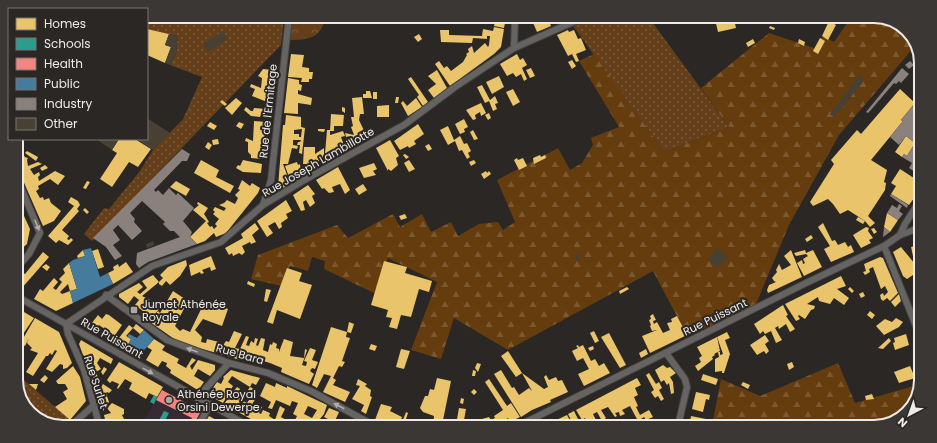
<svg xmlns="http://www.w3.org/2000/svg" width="937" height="443" font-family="Poppins,sans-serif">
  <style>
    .education { fill: #362a34 }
    .grass { fill: url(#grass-dots) }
    .forest { fill: url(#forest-firs) }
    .park { fill: url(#park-crowns) }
    .homes { fill: #e9c46a; fill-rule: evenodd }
    .schools { fill: #2a9d8f }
    .health { fill: #f28482 }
    .public { fill: #457b9d }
    .industry { fill: #8a817c }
    .building { fill: #484033 }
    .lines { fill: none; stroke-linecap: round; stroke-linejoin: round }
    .street-casing { stroke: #464442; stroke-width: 8 }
    .street { stroke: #666463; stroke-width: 6 }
    .oneway { fill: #b0aeac }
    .poi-dot { fill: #a9a6a4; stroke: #2b2724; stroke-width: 1.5 }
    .labels { text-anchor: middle; stroke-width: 4; stroke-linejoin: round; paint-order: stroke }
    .street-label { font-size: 11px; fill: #edeae8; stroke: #2b2724 }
    .poi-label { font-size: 11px; fill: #edeae8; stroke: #2b2724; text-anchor: start }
    .rim { fill: none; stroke: #edeae8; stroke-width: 2 }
  </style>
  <defs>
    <pattern id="grass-dots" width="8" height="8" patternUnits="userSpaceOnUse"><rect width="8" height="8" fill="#653f1a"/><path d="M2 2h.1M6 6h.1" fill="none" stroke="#7b5b3b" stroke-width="1.8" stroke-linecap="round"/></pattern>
    <pattern id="forest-firs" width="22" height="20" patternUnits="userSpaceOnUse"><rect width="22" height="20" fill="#653c0d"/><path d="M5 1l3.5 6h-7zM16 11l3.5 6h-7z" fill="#7b5830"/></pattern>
    <pattern id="park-crowns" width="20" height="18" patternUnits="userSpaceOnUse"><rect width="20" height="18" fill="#653f1a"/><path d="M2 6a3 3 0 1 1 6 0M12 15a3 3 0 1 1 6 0" fill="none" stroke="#7b5b3b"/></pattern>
  </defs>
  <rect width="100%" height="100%" fill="#2a2725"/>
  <polygon class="education" points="162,389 202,411 194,424 142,424"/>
  <g class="grass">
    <polygon points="147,17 197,23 198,17 284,17 281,45 92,241 84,234 104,208 109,209 140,171 153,150 183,119 202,77 170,65 176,53 178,36 147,29"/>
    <polygon points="582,18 650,19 729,127 664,152 571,23"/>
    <path d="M 16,373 L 70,420 L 66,423 C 60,423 49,425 44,423 C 25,414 16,393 16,373 Z"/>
  </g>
  <g class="forest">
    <polygon points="850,19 892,20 913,37 916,45 839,135 789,225 754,309 687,335 653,271 508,350 454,318 441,359 411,350 437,282 388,258 376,294 324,269 325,261 312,257 308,271 290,266 282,286 251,279 258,255 337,225 348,238 393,214 400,227 422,214 431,232 451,222 458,236 479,224 498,222 503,230 515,222 497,180 558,148 570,170 582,163 593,145 591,138 619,127 579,61 594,54 664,152 729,127 701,88 769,33 814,48 823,36 834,42"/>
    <polygon points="838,363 855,403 917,385 917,398 900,419 875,427 712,426 721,379 760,396"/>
  </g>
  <path class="park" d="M 289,17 L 325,17 C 322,40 305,40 286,40 Z"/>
  <g class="homes">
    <polygon points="415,18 420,18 419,22 415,21"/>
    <polygon points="489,18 506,18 504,28 494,26 495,22 489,21"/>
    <polygon points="531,18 548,18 551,26 537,32"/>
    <polygon points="555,18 568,18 558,23"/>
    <polygon points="715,19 734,19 736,28 718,32"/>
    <polygon points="829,21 836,25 828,40 822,36"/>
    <polygon points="770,26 775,28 774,30 769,28"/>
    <polygon points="494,27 504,29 501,47 494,54 450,86 435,64 439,61 444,68 447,66 451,71 463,62 467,55 466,54 469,52 468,49 472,46 474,53 485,43 488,47 489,45 490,36 487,36 487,39 473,38 472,43 441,42 440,30 449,30 449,35 482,36 483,29 493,31"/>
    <polygon points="147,29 169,34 165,45 171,47 165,63 147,55"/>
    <polygon points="568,30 569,32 574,30 578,39 581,38 586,50 576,54 579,61 576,62 572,54 568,56 557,35"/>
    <polygon points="419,34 422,39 418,42 414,37"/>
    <polygon points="820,38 825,41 818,54 813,51"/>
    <polygon points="753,39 755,43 748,47 746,43"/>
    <polygon points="799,39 805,42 804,46 798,43"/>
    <polygon points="291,54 304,55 302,67 309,68 309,72 313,72 312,79 309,79 309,82 301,82 302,78 288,77"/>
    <polygon points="517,54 520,60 523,58 527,65 522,68 527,79 524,81 521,74 516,77 513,73 507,76 500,64"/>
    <polygon points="572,60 576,66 572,69 568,62"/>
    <polygon points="531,68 535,76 530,78 526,70"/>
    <polygon points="263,69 273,70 271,78 272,90 267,102 252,96 255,89 250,87 251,84 261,88 262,78 258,76"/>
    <polygon points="437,70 447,88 434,98 428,90 436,84 428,76"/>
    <polygon points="499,76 504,87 492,94 486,82"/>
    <polygon points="411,77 428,102 423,106 417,97 419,95 408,79"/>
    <polygon points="288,78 299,80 299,84 302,85 301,91 298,90 298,94 312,98 311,105 298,103 298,114 284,113"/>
    <polygon points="482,85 490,100 495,96 498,103 495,104 497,109 493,111 489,101 485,103 477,87"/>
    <polygon points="513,89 520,102 513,106 506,92"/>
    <polygon points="900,89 915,103 901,120 903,121 871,160 887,170 884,182 886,183 885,190 868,216 875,223 870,227 865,221 848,210 840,214 833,204 828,199 813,206 810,202 834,164 831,160 857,130 861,134"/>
    <polygon points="366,91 370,91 372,98 363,98 363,94 366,94"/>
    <rect x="373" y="92" width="4" height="7"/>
    <polygon points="362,97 364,114 360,114 359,120 368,139 352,145 350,136 346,137 345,133 354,135 351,127 353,126 351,117 354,117 352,98"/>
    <polygon points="396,97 399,97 398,103 395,103"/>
    <polygon points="236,98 242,103 232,115 225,108"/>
    <polygon points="416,98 422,107 408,116 401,103 403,101 407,106"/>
    <polygon points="222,100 227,104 225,106 220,102"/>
    <polygon points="481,103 486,113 481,116 480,112 475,115 476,119 473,120 466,110"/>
    <polygon points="389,105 389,117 377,117 377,106"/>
    <polygon points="246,107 251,111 253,111 254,108 266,109 266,114 261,114 260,117 251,116 244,110"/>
    <polygon points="342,107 345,108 345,113 342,111"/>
    <polygon points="489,113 491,118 488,120 485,115"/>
    <polygon points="331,114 344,115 343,126 334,126 334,131 330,131"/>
    <path d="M 286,115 L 301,117 L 301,127 L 305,128 L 302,154 L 299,153 L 300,145 L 297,145 L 298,142 L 300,142 L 301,140 L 293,140 L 293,145 L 298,146 L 297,149 L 292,148 L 288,164 L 283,164 L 290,183 L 280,190 L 278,188 L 279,174 L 283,125 L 285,125 ZM 302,129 L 301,137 L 299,137 L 299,134 L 294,134 L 294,130 Z"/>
    <polygon points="464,119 468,127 464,129 465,132 460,134 455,124"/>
    <polygon points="254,121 266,122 262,159 251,158 251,155 248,152 248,142 245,141 246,138 253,141"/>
    <polygon points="210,122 217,126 214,130 207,126"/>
    <polygon points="239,122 244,124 241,129 236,126"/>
    <polygon points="418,124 424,134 414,141 416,144 409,148 408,146 400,150 394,141"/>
    <polygon points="448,126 454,140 460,136 464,144 467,143 471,151 468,153 470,157 467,159 462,150 459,151 455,141 448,145 440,130"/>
    <polygon points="318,129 325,129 324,132 318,131"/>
    <polygon points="327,130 330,130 330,135 343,131 345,136 341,137 345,148 328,155 325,154"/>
    <polygon points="473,130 478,139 474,140 470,132"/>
    <polygon points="906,136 915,143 907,156 904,154 902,157 895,152"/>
    <polygon points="119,139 135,139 151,149 138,167 129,162 112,187 100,179 117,153 112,150"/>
    <polygon points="218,139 219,144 213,145 212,140"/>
    <polygon points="390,140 399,156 396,158 398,165 391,171 388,169 388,171 376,148"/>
    <polygon points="208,142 212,145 209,150 205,147"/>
    <polygon points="429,144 432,149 428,151 425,146"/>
    <polygon points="16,145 25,157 28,158 27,160 28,166 38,162 42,164 30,169 34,175 39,172 40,175 38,177 39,181 55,171 65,176 58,185 50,179 38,186 39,189 36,191 40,198 43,197 44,200 49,198 51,203 61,211 54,221 43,226 18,169 16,161"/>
    <polygon points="304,147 315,147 315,154 324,148 324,158 315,164 303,164"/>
    <polygon points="27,151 38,157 36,161 25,153"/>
    <polygon points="405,154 409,157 406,159 403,155"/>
    <polygon points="540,155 541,157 545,155 546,158 534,164 533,158"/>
    <polygon points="517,158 518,160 523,158 527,166 519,170 514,160"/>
    <polygon points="201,160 219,170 216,177 234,186 230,193 194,173"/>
    <polygon points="243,160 262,164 261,173 243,172 236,168 238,165 240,166"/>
    <polygon points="409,160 415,169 409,172 404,163"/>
    <polygon points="474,160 476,163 471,166 469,162"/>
    <polygon points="297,162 298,165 300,164 301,173 289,177 285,166"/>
    <polygon points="374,163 377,169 373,171 376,175 364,178 359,168"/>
    <polygon points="45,165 48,168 42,171 40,168"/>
    <polygon points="338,167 350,190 345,194 340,184 332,187 334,192 329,193 324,188 322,189 316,180"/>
    <polygon points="900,169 920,182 920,190 909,205 891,194 896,186 891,183"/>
    <polygon points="486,171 487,173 489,171 491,174 484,179 481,174"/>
    <polygon points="242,180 250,186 252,183 260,188 258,193 226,233 216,237 214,233 205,241 197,244 190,237 206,221 193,210 199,205 197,204 198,202 208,208 204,214 209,222 207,223 210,227 212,226 214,229 217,226 215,224 219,219 213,214 215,212 213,210 215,207 224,211 226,208 219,205 224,203 227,200 235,204 238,198 235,195 240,190 238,189"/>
    <polygon points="87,181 90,182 86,189 83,188"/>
    <polygon points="176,181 190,189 186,196 170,187"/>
    <polygon points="363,184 367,190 359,195 355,189"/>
    <polygon points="308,185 315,194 312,196 315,203 310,207 306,200 303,202 305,210 301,211 293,195"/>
    <polygon points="71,197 78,201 80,205 77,209 79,211 62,230 69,236 67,239 69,240 71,238 73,240 68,245 59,240 56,243 48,236 74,206 68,202"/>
    <polygon points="286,200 292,211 286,214 288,218 281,223 282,227 279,229 275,222 268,226 273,233 267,237 257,221"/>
    <polygon points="85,208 89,212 87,214 83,210"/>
    <polygon points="887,213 898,220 890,232 884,227"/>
    <polygon points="405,214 407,218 401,220 399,216"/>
    <polygon points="24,216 30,229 27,244 16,254 16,238 19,235 16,228 16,223 18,223 16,218"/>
    <polygon points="858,217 865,221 863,224 856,220"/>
    <polygon points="255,223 259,229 252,235 256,242 251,244 250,242 242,246 245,252 242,255 239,253 233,256 232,253 229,255 225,248 243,238 241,234"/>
    <polygon points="823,223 832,241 835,240 838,245 845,242 848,247 851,245 854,252 831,262 824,249 830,246 818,227"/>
    <polygon points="866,227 869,228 868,231 873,238 869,240 871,243 861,248 853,235"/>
    <polygon points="874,228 877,232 874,234 871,229"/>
    <polygon points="811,235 813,238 807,242 805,239"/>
    <polygon points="919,245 919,254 913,256 911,247"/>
    <polygon points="901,247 919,269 919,271 907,279 903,276 893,252"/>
    <polygon points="98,249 104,267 98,269 92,251"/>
    <polygon points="83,250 85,256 78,258 77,256"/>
    <polygon points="791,250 802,277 768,293 767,290 769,285 776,282 774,281 772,278 777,272 776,270 779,264 782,270 791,265 784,256"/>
    <polygon points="805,250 806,253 813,250 822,267 804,276 797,263 802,260 803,264 805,263 803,259 808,256 806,254 796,256 794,253"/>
    <polygon points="43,252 49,257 21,289 20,288 18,289 16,287 16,277 21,272 25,274"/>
    <polygon points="211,256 216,269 211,271 210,267 202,270 204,273 201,274 200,272 191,276 189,265"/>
    <polygon points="880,257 883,258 898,293 890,301 887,298 883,301 881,299 880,295 883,293 884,296 888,292 885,286 881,289 873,267 869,269 870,272 865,275 863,272 866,271 864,264"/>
    <polygon points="186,260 187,265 180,276 170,285 166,281 162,286 159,284 159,282 163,278 160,275 168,267"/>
    <polygon points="384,261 407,267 405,273 432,281 429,292 419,289 411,317 401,315 397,329 389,327 392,318 386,317 388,310 371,305"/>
    <polygon points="126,262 133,272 113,284 108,273 114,270 113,267 118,264 119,267"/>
    <polygon points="69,263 77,289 70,291 68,284 60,292 62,294 70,291 73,303 56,311 34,299 40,289 43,291 54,278 58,282 53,288 56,290 62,282 59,279 65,273 63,269"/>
    <polygon points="46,264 50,267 47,271 42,267"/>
    <polygon points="287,268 302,273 299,281 312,285 300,319 277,310 273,324 267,322"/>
    <polygon points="153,275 159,282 142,296 150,300 149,301 159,309 152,318 135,305 139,300 134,296 128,304 119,297 119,294 139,283 143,287 137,292 140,294 147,288 142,281"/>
    <polygon points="841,276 846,286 837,289 849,298 844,305 834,298 830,304 819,301 818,297 807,304 815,306 814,309 811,310 805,319 799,315 798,316 800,319 796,321 785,304"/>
    <polygon points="248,281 255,284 254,287 247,284"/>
    <polygon points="627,287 629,289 620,294 619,291"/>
    <polygon points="850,287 854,291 852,293 848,289"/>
    <polygon points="266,289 271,290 267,302 264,301"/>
    <polygon points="173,291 188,301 175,326 180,331 183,329 190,332 205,301 228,309 222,326 203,319 195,330 202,337 201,342 206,343 207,339 219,342 217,353 180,343 150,322 158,311 160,313"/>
    <polygon points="863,292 865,296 861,298 859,294"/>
    <polygon points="899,294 901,301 895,307 891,302"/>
    <polygon points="918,302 918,311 915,303"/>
    <polygon points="783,305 788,315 786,316 795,329 790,332 786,324 779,329 778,326 775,328 782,340 776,343 771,331 765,334 763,331 760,334 754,324"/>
    <polygon points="19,309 34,318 19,340 16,338 16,326 18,322 16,321 16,312"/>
    <polygon points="870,311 875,315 872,319 867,315"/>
    <polygon points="106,314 109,315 122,325 111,341 105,337 109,332 99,325 95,332 88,328 98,315 102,319"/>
    <polygon points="653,314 656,320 653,321 654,324 657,322 663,333 670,330 667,323 672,322 671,319 677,316 687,335 650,353 642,336 657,330 652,331 650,326 651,325 649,320 651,319 650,316"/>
    <polygon points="35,318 59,332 72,363 67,368 63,369 63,365 60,364 52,372 46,369 57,351 55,350 52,355 50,353 48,356 46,356 33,376 26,372 38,353 30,350 32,348 27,343 29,338 25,346 23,345 21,349 18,347"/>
    <polygon points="896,318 903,322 899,327 884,335 876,326 885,319 892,322"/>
    <polygon points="349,322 354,324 351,333 347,332"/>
    <polygon points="136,324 144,330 140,334 133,328"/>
    <polygon points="129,325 133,328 126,336 131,339 126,349 115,343"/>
    <polygon points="331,327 347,332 346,337 350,338 342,361 345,362 342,367 339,366 333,378 336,380 333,385 350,392 345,402 323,392 331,376 324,374 317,388 312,385"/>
    <polygon points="234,331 242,334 235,348 240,349 246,336 249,337 246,345 249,346 251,341 254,343 255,338 258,339 256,345 258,346 261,338 265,339 263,350 268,352 270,344 272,345 273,342 277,344 276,348 279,349 279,352 284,339 293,342 290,356 304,358 305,349 307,350 302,365 306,366 307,362 304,361 310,348 316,350 312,360 318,362 315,369 312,368 310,371 314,374 309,384 281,372 282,368 270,363 243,355 240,360 220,354 224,344 226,341 229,342"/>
    <polygon points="594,331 599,341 595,343 590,333"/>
    <polygon points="727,332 730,338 725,340 730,354 724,373 722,373 722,371 715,372 715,359 719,357 718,352 720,352 720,355 723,354 717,337"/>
    <polygon points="609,333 626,365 620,368 601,337"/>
    <polygon points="906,334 909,345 895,350 893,343 895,342 894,338"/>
    <polygon points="765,335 769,341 765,344 769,351 766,354 764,351 757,355 750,345"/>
    <polygon points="717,337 720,351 714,354 715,355 712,357 713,359 698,371 695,366 701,362 699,358 702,356 697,347"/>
    <polygon points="889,338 891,341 883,349 878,348"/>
    <polygon points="154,339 165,346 162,350 179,359 177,363 186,368 192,358 196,360 190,366 192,370 198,360 215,365 215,370 210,376 198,369 194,376 204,382 199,389 196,389 170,373 171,370 166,366 167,363 162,361 158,367 146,360 152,350 147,347"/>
    <polygon points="81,340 113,359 111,364 100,358 97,363 101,369 96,372 99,380 95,382 87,364 92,362 83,355 79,344"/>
    <polygon points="371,344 377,346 375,351 369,349"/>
    <polygon points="578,345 579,347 583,345 591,361 595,359 599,366 604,363 610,373 584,386 578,374 589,369 583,358 577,361 572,351 578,348 576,346"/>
    <polygon points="593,346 594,349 590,351 588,348"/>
    <polygon points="401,349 410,351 404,369 396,367"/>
    <polygon points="646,349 648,354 641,358 639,353"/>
    <polygon points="508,351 522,373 544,389 548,387 544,377 546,375 549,380 556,377 558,381 562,380 568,392 550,400 551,402 532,410 521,417 494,374 501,370 512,388 514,387 519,395 529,388 532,391 522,373 516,377 501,356"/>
    <polygon points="119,362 163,387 157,397 149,393 146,399 129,389 132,383 125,379 118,389 117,388 119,384 112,381 110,383 107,380"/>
    <polygon points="792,362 794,367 789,370 787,364"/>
    <polygon points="477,363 481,364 478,372 475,368"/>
    <polygon points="663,365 667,368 670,367 676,373 670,377 673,382 674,393 671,394 669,383 667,385 664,380 661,382 655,370"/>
    <polygon points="73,366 80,377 86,401 70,420 55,407 67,399 63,392 68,389 65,384 58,384 56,381"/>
    <polygon points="910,366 915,378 899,383 894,372"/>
    <polygon points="104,367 107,369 103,375 101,372"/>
    <polygon points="231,370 260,378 256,385 252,383 250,387 254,389 253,393 248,390 250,387 232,376 228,382 233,386 223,403 208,395 217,382 221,384 224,378 223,377"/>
    <polygon points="473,370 476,371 475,376 472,376"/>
    <polygon points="649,373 656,384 659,382 662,388 659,390 664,399 661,401 658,396 655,398 651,392 654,390 646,375"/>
    <polygon points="703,374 718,379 716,385 701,380"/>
    <polygon points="45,375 48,378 44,383 40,380"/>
    <polygon points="437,378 451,381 442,425 433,425 434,416 423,412 420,408 425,396 428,396 430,389 434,390"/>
    <polygon points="637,378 641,385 635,388 638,395 634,397 638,406 636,407 640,415 649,410 653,417 646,420 644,417 638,421 630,406 622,410 625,414 620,416 619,412 615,413 617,416 615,417 608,407 601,410 606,418 602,421 597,412 593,414 596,420 593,422 592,426 588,426 585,418 582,420 576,410"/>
    <polygon points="358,379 367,384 365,386 371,390 370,396 372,397 366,414 361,411 364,405 352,399 360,386 356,385"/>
    <polygon points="489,379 507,406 511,403 520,417 510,422 508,418 505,420 507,423 503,425 476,425 480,424 478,421 482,419 489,417 491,420 495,418 494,416 503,410 485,382"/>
    <polygon points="743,382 750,385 748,389 741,385"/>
    <path d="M 266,383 L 275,387 L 276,383 L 287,388 L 287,386 L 327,405 L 324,414 L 315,425 L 298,424 L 294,422 L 297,416 L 293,414 L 298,403 L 292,401 L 290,406 L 276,400 L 272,409 L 268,408 L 271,402 L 260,396 ZM 308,406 L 317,410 L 312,418 L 304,414 Z"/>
    <polygon points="29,384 38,384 36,390"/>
    <polygon points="103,384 112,390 109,393 107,392 106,393 109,402 103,411 98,393"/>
    <polygon points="237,387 240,389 239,392 244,395 235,410 224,404"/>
    <polygon points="474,389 477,392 474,395 471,392"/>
    <polygon points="696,392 710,395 709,400 706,399 703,412 692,409"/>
    <polygon points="253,394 257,396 251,406 257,409 259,406 262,407 259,413 261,414 263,410 270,413 269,416 275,420 280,406 285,409 281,417 288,421 287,424 260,424 238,412 243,401 247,403"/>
    <polygon points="872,394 874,399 866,400 865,396"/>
    <polygon points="461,398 464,399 463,404 460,403"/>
    <polygon points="112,403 124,409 124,414 122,415 124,419 117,421 118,424 106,424 104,415 111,413 107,408"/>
    <polygon points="381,404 392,407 390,411 402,417 399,425 387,420 384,425 375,420"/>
    <polygon points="329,408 339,412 334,423 337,425 325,425 328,419 324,417"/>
    <polygon points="459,408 466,409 464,420 457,419"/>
    <polygon points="574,411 579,421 582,426 574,426 568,414"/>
    <polygon points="406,412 408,413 404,425 401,425"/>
    <polygon points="567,415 573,426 548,426 548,424"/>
    <polygon points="209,416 218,421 216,424 204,424"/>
    <polygon points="691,416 706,419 704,426 693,426 693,423 690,422"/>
    <polygon points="456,420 459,421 458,425 455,425"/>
    <polygon points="665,422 671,424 671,426 664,426"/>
  </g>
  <g class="schools">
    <polygon points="154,395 157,397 154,404 150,402"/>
    <polygon points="164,411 169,413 163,424 157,424"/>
  </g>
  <polygon class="health" points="162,390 201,411 195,422 191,420 192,418 156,400"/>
  <g class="public">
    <polygon points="91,248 100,277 108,273 113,284 73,303 70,291 77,289 69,263 73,260 85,256 83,250"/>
    <polygon points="144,330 154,339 139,356 126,349 131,339 127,337 129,334 137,338"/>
  </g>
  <g class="industry">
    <polygon points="148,16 198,17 197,23"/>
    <polygon points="910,61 914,65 909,69 905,65"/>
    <polygon points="902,68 909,74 901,83 899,81 896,84 894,83 870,111 868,113 866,112"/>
    <polygon points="920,97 920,169 918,168 915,172 909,168 912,163 902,157 904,154 907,156 915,143 906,136 899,145 890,137 903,121 901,120"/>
    <polygon points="182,149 190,154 187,161 182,161 154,190 156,192 158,190 163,195 169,188 176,195 178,193 194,208 183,221 192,232 190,237 197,244 148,262 139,268 136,264 137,253 180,237 174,231 170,231 163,224 165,222 142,201 130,213 135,219 134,222 142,231 132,240 118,225 113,230 120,240 113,245 122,256 115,260 106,247 93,238"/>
    <polygon points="891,194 908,205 907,208 890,196"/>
    <polygon points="899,204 902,206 899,211 903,214 898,220 887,213 892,205 897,208"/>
    <polygon points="884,227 890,232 883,237"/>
  </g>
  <g class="building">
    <polygon points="223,31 228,39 208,52 203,44"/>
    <polygon points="169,34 178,36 176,53 170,65 165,63 171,47 165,45"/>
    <polygon points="859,75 865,79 839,112 838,111 834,117 830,114"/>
    <polygon points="147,118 170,133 153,150 135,139 147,139"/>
    <polygon points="96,139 119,139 112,150"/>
    <polygon points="153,241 154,245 147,248 146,244"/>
    <polygon points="717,248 728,257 718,268 708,259"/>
    <polygon points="576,254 580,254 578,261 575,261"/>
  </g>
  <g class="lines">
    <g class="street-casing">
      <g id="street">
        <polyline points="514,48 515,18"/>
        <polyline points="16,176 40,233 29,254 16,269"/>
        <polyline points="263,205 271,180 289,17"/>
        <polyline points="900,235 905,224 919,202"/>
        <polyline points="884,246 918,331"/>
        <polyline points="106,295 167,340 229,363 268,373 311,391 373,425"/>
        <polyline points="16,296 245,424"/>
        <polyline points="66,324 152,266 221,242 263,205 306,179 404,125 455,87 514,48 582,18"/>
        <polyline points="66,324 68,334 84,370 99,424"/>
        <polyline points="666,353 685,379 687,387 678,426"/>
        <polyline points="197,398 229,363"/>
        <polyline points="74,423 94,405"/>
        <polyline points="199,424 210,405"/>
        <polyline points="520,425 806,283 884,246 900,235 919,228"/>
      </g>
    </g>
    <use href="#street" class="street"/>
  </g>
  <defs><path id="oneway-solid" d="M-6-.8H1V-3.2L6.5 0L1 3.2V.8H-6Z"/></defs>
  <g class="oneway">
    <use href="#oneway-solid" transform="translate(37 225) rotate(68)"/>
    <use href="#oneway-solid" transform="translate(192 350) rotate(-160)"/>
    <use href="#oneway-solid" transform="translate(148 371) rotate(29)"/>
    <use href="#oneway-solid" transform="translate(339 406) rotate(-152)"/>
  </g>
  <g class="poi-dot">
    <rect x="130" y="306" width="8" height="8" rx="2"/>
    <circle cx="169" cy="400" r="4"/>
  </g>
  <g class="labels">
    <g class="street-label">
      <text transform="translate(268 111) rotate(-84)" y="4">Rue de l'Ermitage</text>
      <text transform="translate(318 162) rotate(-30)" y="4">Rue Joseph Lambillotte</text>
      <text transform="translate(715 317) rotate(-26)" y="4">Rue Puissant</text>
      <text transform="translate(112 338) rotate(30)" y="4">Rue Puissant</text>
      <text transform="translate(240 354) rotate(16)" y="4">Rue Bara</text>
      <text transform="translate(96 382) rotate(72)" y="4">Rue Surlet</text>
    </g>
    <g class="poi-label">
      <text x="142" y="308">Jumet Athénée<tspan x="142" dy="13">Royale</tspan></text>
      <text x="177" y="398">Athénée Royal<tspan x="177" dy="13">Orsini Dewerpe</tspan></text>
    </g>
  </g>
  <path d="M0 0H937V443H0ZM63 23H874A40 40 0 0 1 914 63V380A40 40 0 0 1 874 420H63A40 40 0 0 1 23 380V63A40 40 0 0 1 63 23Z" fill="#3b3734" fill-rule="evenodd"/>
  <path class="rim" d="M63 23H874A40 40 0 0 1 914 63V380A40 40 0 0 1 874 420H63A40 40 0 0 1 23 380V63A40 40 0 0 1 63 23Z"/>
  <rect x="8" y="8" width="140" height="132" fill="#2b2724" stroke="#797572"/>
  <rect x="16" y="18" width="20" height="12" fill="#e9c46a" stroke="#797572"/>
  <text x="44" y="28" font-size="12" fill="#edeae8">Homes</text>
  <rect x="16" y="38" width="20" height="12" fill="#2a9d8f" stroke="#797572"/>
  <text x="44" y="48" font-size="12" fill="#edeae8">Schools</text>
  <rect x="16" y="58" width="20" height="12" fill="#f28482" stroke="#797572"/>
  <text x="44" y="68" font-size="12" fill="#edeae8">Health</text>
  <rect x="16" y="78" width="20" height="12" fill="#457b9d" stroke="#797572"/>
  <text x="44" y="88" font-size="12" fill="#edeae8">Public</text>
  <rect x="16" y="98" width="20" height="12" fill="#8a817c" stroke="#797572"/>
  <text x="44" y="108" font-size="12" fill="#edeae8">Industry</text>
  <rect x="16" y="118" width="20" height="12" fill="#484033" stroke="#797572"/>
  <text x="44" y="128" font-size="12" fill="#edeae8">Other</text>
  <g transform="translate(909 415) rotate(221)" stroke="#2b2724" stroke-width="3" paint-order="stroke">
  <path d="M0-3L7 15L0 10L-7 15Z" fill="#edeae8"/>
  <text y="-6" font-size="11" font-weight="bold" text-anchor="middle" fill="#edeae8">N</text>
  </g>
</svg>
